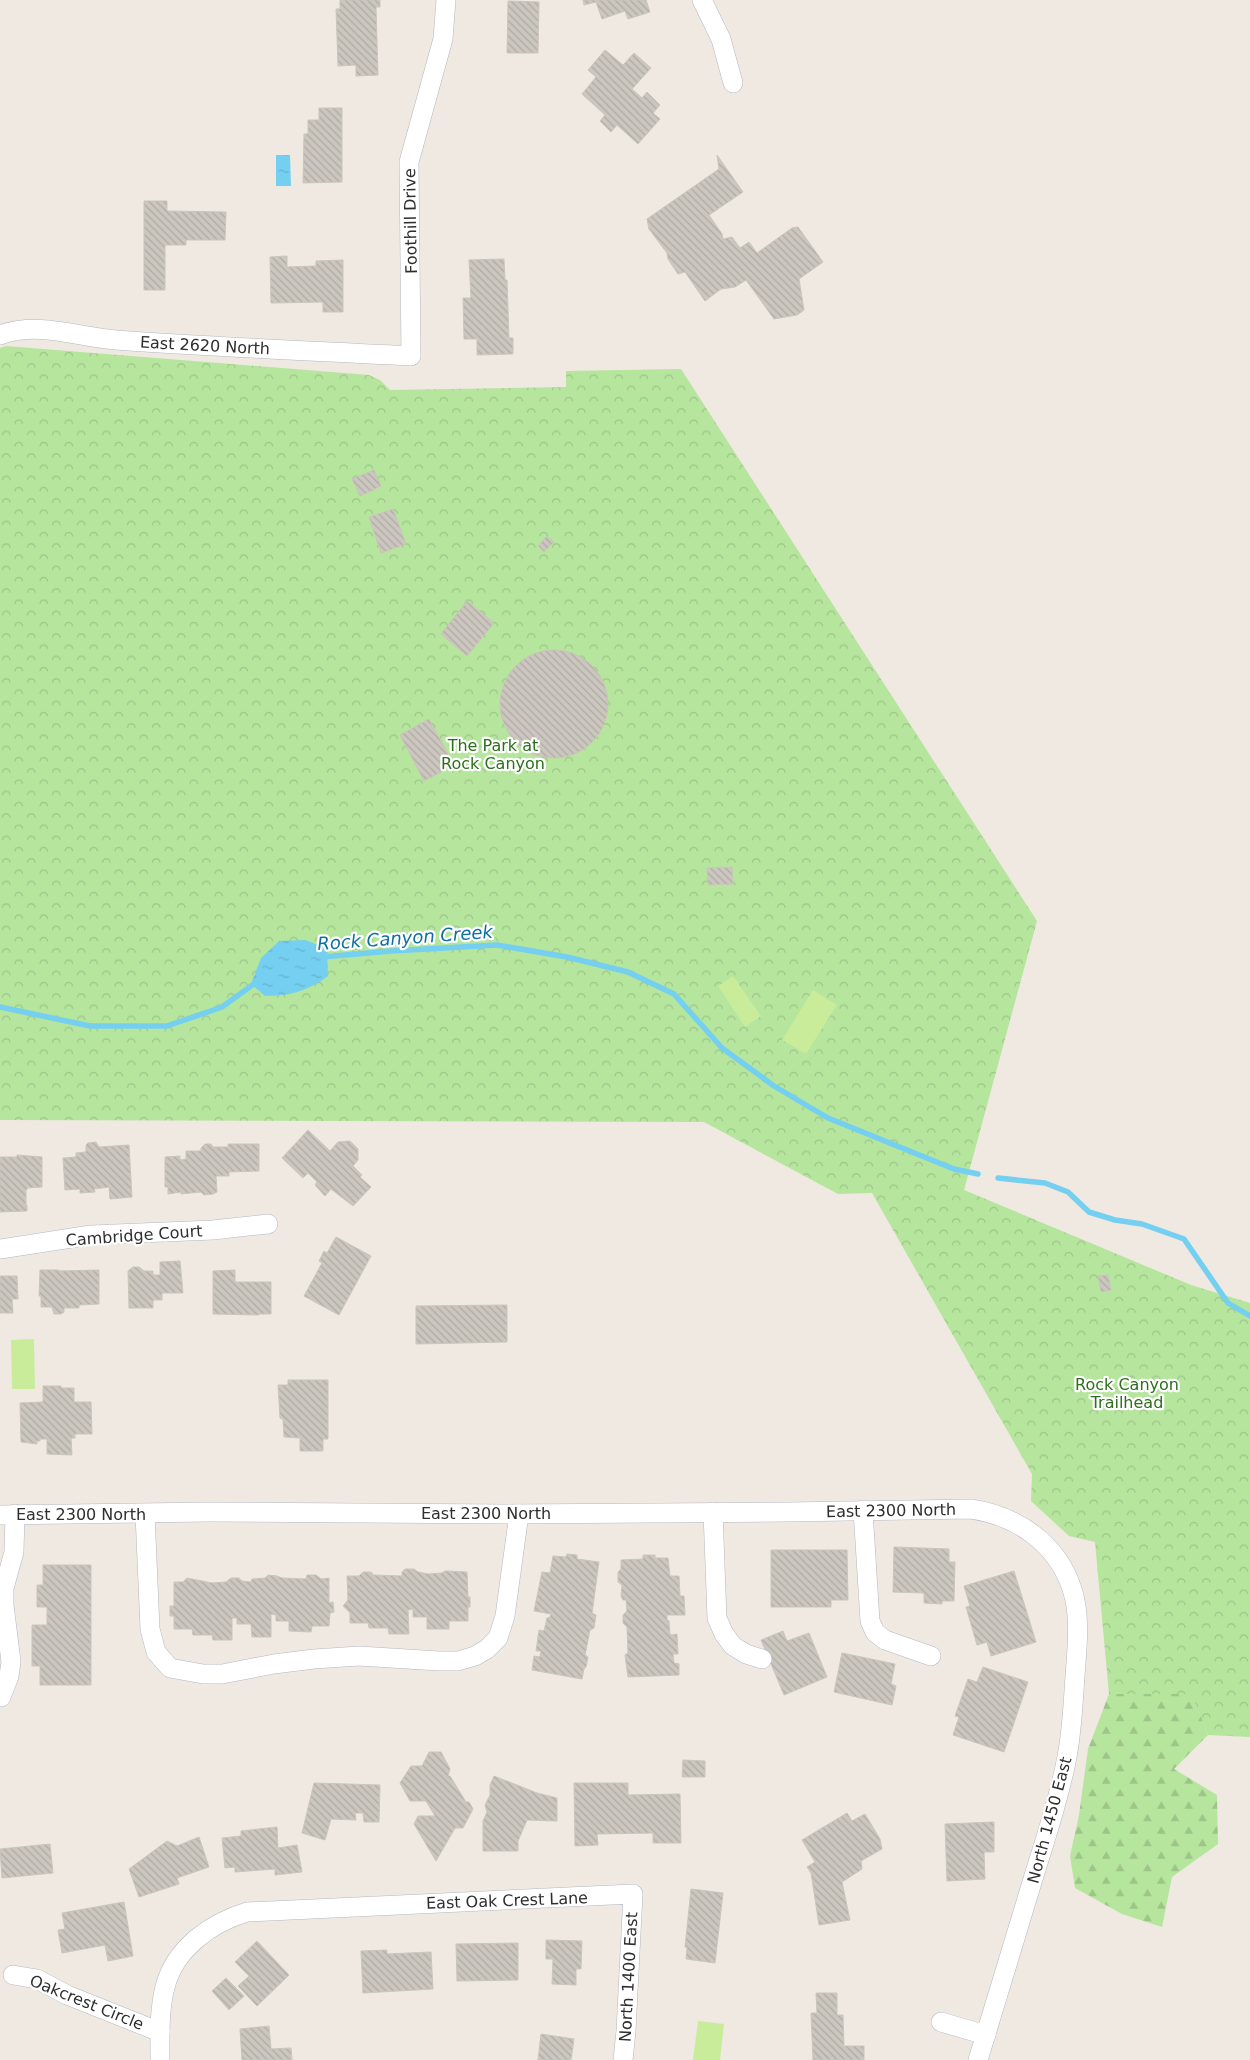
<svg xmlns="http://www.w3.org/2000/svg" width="1250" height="2060" font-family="'DejaVu Sans',sans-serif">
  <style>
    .forest { fill: url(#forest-firs) }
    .park { fill: url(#park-crowns) }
    .pitch { fill: #c9ec9a }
    .water { fill: url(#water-ripples) }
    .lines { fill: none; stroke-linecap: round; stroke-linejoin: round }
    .stream { stroke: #75cff0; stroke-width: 5.5 }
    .building { fill: url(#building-back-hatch); stroke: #cbc5ba }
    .minor-casing { stroke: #b4b7c1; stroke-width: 20 }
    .minor { stroke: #fff; stroke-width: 19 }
    .labels { text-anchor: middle; stroke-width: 4.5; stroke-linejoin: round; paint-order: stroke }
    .street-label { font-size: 16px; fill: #2e2e2e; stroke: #fff }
    .park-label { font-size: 16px; fill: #2c6e1b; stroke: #fff }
    .water-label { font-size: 18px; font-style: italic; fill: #0d6fa3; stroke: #fff }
  </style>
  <defs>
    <pattern id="forest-firs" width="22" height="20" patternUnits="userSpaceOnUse" patternTransform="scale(1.25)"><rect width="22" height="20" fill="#b6e59e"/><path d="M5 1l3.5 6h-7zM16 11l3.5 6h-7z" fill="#9dc588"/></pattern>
    <pattern id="park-crowns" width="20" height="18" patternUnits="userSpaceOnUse" patternTransform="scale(1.25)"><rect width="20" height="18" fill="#b6e59e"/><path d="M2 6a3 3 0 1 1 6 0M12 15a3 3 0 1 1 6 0" fill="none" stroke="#9dc588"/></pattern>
    <pattern id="water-ripples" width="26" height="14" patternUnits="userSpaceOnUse" patternTransform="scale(1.25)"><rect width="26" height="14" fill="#75cff0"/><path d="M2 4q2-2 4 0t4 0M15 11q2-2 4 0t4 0" fill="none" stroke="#66b2ce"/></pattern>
    <pattern id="building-back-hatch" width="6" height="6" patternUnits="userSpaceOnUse" patternTransform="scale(1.25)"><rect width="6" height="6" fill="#cbc7bf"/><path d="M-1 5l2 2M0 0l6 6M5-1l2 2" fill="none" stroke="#afaba4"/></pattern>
  </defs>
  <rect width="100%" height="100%" fill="#efe9e1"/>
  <polygon class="forest" points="1109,1694 1193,1694 1208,1735 1174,1769 1217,1795 1218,1844 1172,1877 1162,1927 1122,1914 1075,1888 1070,1856 1079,1815 1088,1749"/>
  <polygon class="park" points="6,346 369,375 380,380 390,390 566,387 566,371 681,369 1037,921 964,1190 1191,1285 1250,1303 1250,1737 1208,1735 1192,1694 1109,1694 1095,1542 1069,1536 1031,1501 1032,1474 872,1193 838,1194 704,1122 0,1120 0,348"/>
  <g class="pitch">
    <polygon points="733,976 761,1016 745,1027 718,986"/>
    <polygon points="813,990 837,1005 806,1054 782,1040"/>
    <polygon points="34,1339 35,1389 12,1389 11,1340"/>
    <polygon points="698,2021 724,2024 720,2060 693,2060"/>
  </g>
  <g class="water">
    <polygon points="276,155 290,155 291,186 276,186"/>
    <path d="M 305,940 L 327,948 L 328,976 C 308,991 289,996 265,996 L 251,984 L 261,958 L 279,941 Z"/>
  </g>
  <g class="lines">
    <g class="stream">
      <polyline points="322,957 391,951 497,945 567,957 628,972 674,994 722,1048 774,1086 828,1118 954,1169 978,1174"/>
      <polyline points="0,1007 90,1026 167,1026 222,1007 258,981"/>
      <polyline points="998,1178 1045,1183 1068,1192 1089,1212 1115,1220 1142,1224 1184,1239 1228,1303 1250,1316"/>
    </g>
  </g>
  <g class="building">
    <polygon points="340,0 380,0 380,7 376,7 378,75 356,76 356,65 338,66 336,9 340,9"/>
    <polygon points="583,0 646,0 650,12 628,19 625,11 602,19 596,2 584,5"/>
    <polygon points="508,1 539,2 538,53 507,53"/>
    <polygon points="605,50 623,65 634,53 651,68 632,89 642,98 647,92 660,105 653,113 660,119 638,144 617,125 611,132 600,121 605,115 582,94 596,77 588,70"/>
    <polygon points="319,108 342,108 342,182 303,183 304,134 308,134 308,120 319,120"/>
    <polygon points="717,155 743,192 709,215 722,234 723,239 732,237 740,248 749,242 757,253 792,228 798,227 823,262 799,279 804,310 797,315 774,319 746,280 735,287 721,289 705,301 685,272 678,274 668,259 667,253 649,229 647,219 719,169"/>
    <polygon points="144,201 167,201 167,211 226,212 225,240 186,240 186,245 165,245 165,290 144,290"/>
    <polygon points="287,256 287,267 316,266 316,261 343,260 343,312 323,312 323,302 271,303 270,257"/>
    <polygon points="504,259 505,280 507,280 509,338 513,338 513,354 477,355 477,339 464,339 463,298 471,298 469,260"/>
    <polygon points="374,470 381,486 360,496 352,479"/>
    <polygon points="393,509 406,544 381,553 369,517"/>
    <polygon points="547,536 554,542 544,552 538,546"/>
    <polygon points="467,601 494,623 467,656 441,634"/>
    <circle cx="554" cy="704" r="54"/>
    <polygon points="429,719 454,765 424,781 400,735"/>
    <polygon points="732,867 733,884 708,885 707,868"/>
    <polygon points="308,1130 330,1151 338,1142 350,1141 358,1149 358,1160 353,1166 362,1175 360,1177 371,1187 353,1206 331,1189 325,1196 315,1185 317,1182 308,1173 303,1178 282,1158"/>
    <polygon points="96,1142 99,1147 129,1145 132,1197 110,1199 109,1187 94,1189 95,1192 80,1193 80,1189 65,1190 63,1158 76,1157 76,1153 86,1152 86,1145 88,1143"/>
    <polygon points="205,1144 211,1144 213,1147 228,1147 228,1144 259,1144 259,1171 229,1172 229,1176 216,1176 217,1192 213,1194 204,1195 201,1192 181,1194 181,1192 168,1194 168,1187 165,1187 165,1157 180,1156 180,1160 186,1159 186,1151 201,1151 201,1148"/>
    <polygon points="17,1155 42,1157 42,1187 27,1188 27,1190 24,1190 26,1191 26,1204 24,1204 27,1205 27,1211 0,1212 0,1157 17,1157"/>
    <polygon points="336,1237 371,1256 339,1315 304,1296 322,1263 319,1261 324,1251 327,1253"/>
    <polygon points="180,1261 183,1293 162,1293 162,1300 153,1300 153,1308 129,1308 128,1271 133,1267 139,1267 144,1271 153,1271 153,1275 160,1275 160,1262"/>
    <polygon points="40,1270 59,1270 59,1271 99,1270 99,1304 79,1305 79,1308 64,1308 64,1312 61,1314 54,1314 52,1307 41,1307 41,1296 39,1296"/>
    <polygon points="235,1270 235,1282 271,1282 271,1314 259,1314 259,1315 213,1314 213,1271"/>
    <polygon points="1108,1275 1111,1290 1101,1292 1098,1276"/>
    <polygon points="0,1276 17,1276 18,1299 12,1299 13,1313 0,1313"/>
    <polygon points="507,1305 507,1342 416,1344 416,1306"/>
    <polygon points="288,1380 328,1380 328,1439 323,1439 323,1451 300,1451 300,1438 284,1437 283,1419 280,1418 278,1385 288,1385"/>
    <polygon points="43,1386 61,1386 61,1388 74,1388 74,1402 91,1402 92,1434 75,1434 75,1438 71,1438 72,1455 47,1454 47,1439 40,1439 40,1441 37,1441 37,1444 21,1442 20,1403 43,1402"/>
    <polygon points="894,1547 949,1549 949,1562 955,1562 954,1601 942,1601 942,1604 924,1603 924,1593 893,1592"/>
    <polygon points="771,1550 847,1550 848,1600 831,1600 831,1607 771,1607"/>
    <polygon points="567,1554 577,1555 577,1559 599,1562 592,1613 596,1615 594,1628 590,1630 585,1655 588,1657 586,1667 584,1669 582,1679 532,1670 534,1656 540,1657 541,1651 536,1651 539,1630 544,1631 547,1618 550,1617 551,1614 534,1611 542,1572 550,1573 553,1556 566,1557"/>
    <polygon points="643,1555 655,1555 655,1558 668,1558 670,1576 679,1576 680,1596 684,1596 685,1615 667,1615 667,1620 669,1621 670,1635 677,1634 678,1654 673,1654 674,1663 679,1664 679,1675 628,1677 625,1655 628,1653 627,1627 623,1623 623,1615 627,1611 626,1600 623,1600 621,1596 622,1585 618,1582 618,1572 621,1569 621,1560 643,1559"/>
    <polygon points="43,1565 91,1565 91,1685 40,1685 40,1666 32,1666 32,1625 47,1625 47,1607 37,1607 37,1585 43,1585"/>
    <polygon points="405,1569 414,1569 418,1572 428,1574 442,1573 445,1571 467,1572 468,1597 470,1597 470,1607 468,1607 468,1621 449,1621 449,1629 427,1629 427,1617 413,1617 413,1609 408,1610 409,1634 389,1634 388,1628 369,1628 368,1623 350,1623 350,1613 343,1606 348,1600 347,1576 359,1576 363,1572 371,1572 374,1575 402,1576 402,1572"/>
    <polygon points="1014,1571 1036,1642 991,1656 987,1642 977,1645 966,1607 970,1606 964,1586"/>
    <polygon points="268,1575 277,1576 282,1578 306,1579 307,1575 316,1575 321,1579 329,1578 329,1603 333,1602 334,1612 330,1613 329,1626 312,1626 311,1632 289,1631 289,1621 276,1621 276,1615 271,1614 271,1637 252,1637 251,1624 237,1624 237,1618 232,1618 232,1640 213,1640 212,1635 193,1635 192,1629 174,1629 174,1616 170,1616 170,1606 174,1606 174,1582 183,1582 187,1578 212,1583 226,1582 231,1578 239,1578 242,1581 251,1582 252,1579 265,1578"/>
    <polygon points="783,1631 787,1641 809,1633 827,1677 784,1695 761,1640"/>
    <polygon points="842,1653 895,1664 891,1684 896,1686 892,1705 834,1692"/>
    <polygon points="983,1667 1028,1682 1004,1752 953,1735 959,1717 955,1716 968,1679 977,1682"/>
    <polygon points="429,1752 441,1752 450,1769 448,1776 450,1776 466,1802 469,1802 473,1809 463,1828 455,1828 436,1861 414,1824 418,1816 435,1816 426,1801 410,1801 400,1783 411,1766 422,1766"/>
    <polygon points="683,1760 705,1761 705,1777 682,1777"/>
    <polygon points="494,1776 537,1793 557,1798 557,1821 527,1820 518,1841 518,1851 483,1851 483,1821 487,1812 485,1805 490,1795 490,1785"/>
    <polygon points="314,1783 380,1785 379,1822 364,1822 363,1813 355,1813 356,1820 331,1819 325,1840 302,1833"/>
    <polygon points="574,1783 628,1783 628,1795 680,1794 681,1843 653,1843 653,1833 597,1834 598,1845 575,1846"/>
    <polygon points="847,1813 852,1821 865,1814 880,1839 882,1849 861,1861 862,1869 842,1882 850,1920 819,1925 811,1873 807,1867 815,1862 802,1840"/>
    <polygon points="994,1822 994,1852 984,1852 985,1879 947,1881 945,1824"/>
    <polygon points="277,1827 278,1848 297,1845 302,1872 275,1875 275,1869 235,1872 235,1867 225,1868 222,1838 241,1836 241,1831"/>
    <polygon points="199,1837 209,1867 177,1878 179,1884 139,1897 129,1869 167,1841 177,1846"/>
    <polygon points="50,1844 53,1873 2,1878 0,1849"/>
    <polygon points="691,1889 723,1893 715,1963 686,1959 687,1947 685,1947"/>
    <polygon points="124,1902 133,1956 108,1961 105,1945 62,1953 58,1930 65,1929 62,1913"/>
    <polygon points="546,1940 582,1941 581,1969 576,1969 576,1985 552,1984 553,1959 546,1959"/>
    <polygon points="257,1941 289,1975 257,2006 238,1986 249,1976 235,1962"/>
    <polygon points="518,1943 518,1980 457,1981 456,1944"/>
    <polygon points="387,1950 387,1954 431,1952 433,1989 363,1993 361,1951"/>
    <polygon points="226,1978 244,1996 229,2010 212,1991"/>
    <polygon points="816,1993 837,1993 837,2015 843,2015 844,2046 864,2046 864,2060 813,2060 811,2013 817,2013"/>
    <polygon points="269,2026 271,2049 291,2048 292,2060 242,2060 240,2029"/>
    <polygon points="541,2034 574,2039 571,2060 538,2060"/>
  </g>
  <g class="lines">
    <g class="minor-casing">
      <g id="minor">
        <polyline points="702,0 721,39 733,83"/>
        <path d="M 0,335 C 39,321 77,337 116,340 C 214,347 313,351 411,356 L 409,162 L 443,39 L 446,0"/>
        <polyline points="0,1249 91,1235 213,1230 268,1224"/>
        <polyline points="863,1510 870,1621 875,1632 885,1640 931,1656"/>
        <polyline points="713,1512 717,1618 724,1634 733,1646 746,1654 762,1659"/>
        <polyline points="145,1514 150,1629 156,1652 170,1668 203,1674 222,1674 274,1664 314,1659 359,1656 439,1661 458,1661 475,1656 487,1649 498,1638 505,1616 519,1514"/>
        <path d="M 0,1515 L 208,1512 L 504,1514 L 788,1512 L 971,1509 C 1017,1516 1057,1543 1072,1589 C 1081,1616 1077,1648 1075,1676 C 1073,1704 1072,1734 1066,1762 C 1058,1802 1045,1840 1033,1879 C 1015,1939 996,1999 978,2060"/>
        <polyline points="1,1697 9,1676 11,1662 4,1605 4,1588 14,1552 15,1514"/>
        <polyline points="13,1975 37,1979 67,1995 160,2032"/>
        <polyline points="941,2022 986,2035"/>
        <path d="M 160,2060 C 160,2036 159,2010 165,1987 C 175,1948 211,1923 247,1912 L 633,1894 L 626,2031 L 623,2060"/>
      </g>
    </g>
    <use href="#minor" class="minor"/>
  </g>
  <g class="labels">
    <g class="street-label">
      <text transform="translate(410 221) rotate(-91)" y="6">Foothill Drive</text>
      <text transform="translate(205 345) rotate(3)" y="6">East 2620 North</text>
      <text transform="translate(134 1235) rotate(-4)" y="6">Cambridge Court</text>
      <text transform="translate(891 1510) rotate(-1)" y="6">East 2300 North</text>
      <text x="486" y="1519">East 2300 North</text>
      <text x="81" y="1520">East 2300 North</text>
      <text transform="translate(1049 1820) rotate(-75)" y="6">North 1450 East</text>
      <text transform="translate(507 1900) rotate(-2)" y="6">East Oak Crest Lane</text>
      <text transform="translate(628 1977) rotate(-87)" y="6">North 1400 East</text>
      <text transform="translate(87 2002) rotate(22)" y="6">Oakcrest Circle</text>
    </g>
    <g class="park-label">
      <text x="493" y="751">The Park at<tspan x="493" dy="18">Rock Canyon</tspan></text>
      <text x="1127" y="1390">Rock Canyon<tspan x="1127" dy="18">Trailhead</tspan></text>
    </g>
    <g class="water-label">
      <text transform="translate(405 938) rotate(-4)" y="6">Rock Canyon Creek</text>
    </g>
  </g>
</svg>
